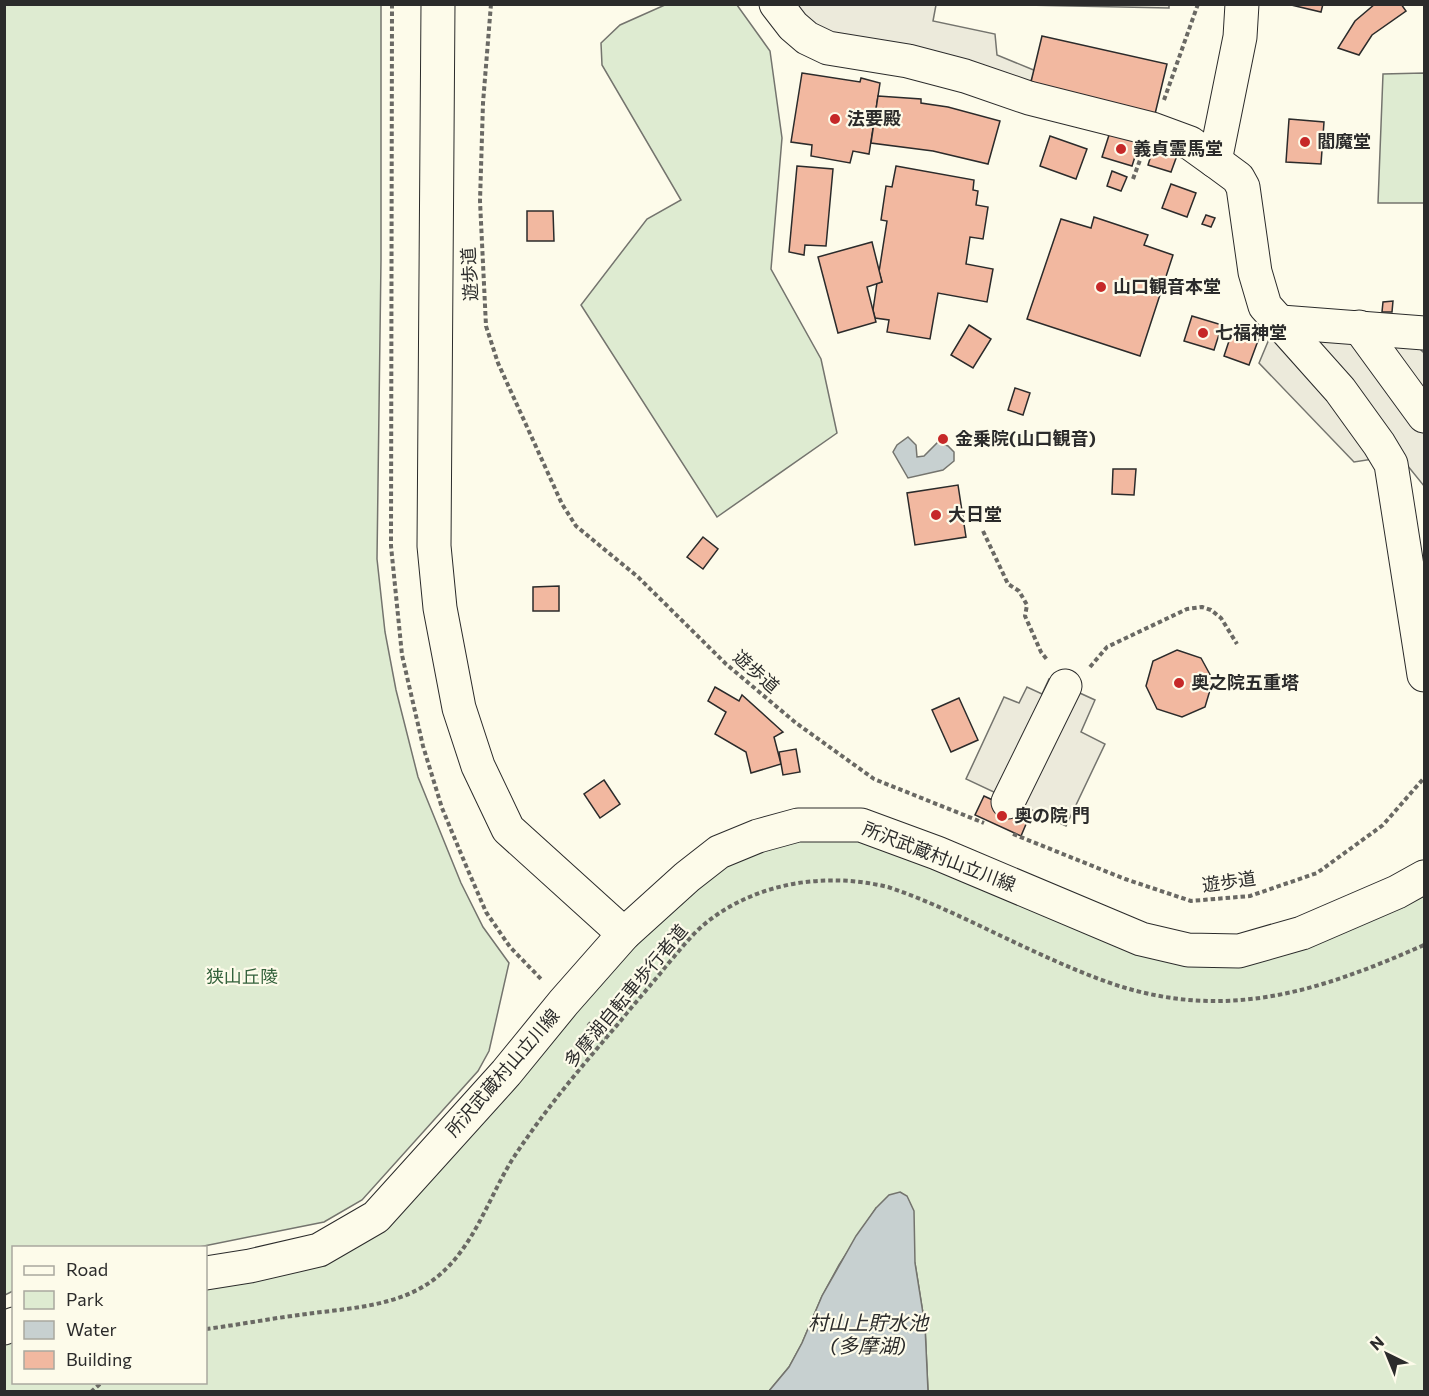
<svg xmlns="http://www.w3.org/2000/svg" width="1429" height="1396" font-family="Commissioner,'Noto Sans JP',sans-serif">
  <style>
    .green { fill: #deebd1; stroke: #74746e; stroke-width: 1.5 }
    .parking { fill: #eceadb; stroke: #74746e; stroke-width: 1.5 }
    .water { fill: #c7d0d0; stroke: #74746e; stroke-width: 1.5 }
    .building { fill: #f2b8a0; stroke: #2b2b2b; stroke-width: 1.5 }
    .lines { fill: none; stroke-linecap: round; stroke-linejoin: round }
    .minor-casing { stroke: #2b2b2b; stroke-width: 35 }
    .major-casing { stroke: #2b2b2b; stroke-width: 35 }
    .path { stroke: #6a6964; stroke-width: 4; stroke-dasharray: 4.5 3; stroke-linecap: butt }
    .minor { stroke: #fdfbea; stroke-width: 33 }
    .major { stroke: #fdfbea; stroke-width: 33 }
    .poi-dot { fill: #c62828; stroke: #fdfbea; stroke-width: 2 }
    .labels { text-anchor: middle; stroke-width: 4.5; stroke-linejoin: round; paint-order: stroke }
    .poi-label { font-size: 18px; font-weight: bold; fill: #2b2b2b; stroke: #fdfbea; text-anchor: start }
    .street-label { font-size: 18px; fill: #2b2b2b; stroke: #fdfbea }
    .park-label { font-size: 18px; fill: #34623c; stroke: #fdfbea }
    .water-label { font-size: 20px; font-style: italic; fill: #2b2b2b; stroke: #fdfbea }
  </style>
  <rect width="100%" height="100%" fill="#fdfbea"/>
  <g class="green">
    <polygon points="667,4 737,5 770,51 782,138 771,269 821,359 837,433 717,517 581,305 647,219 681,200 602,65 601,43 620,25"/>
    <polygon points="4,5 381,5 381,260 377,559 385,632 396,690 418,777 461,883 483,927 509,963 489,1051 478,1071 362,1200 324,1222 199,1247 14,1248 13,1291 5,1295"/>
    <polygon points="1424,73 1424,203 1378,203 1383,74"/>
    <polygon points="861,825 1141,939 1239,951 1424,877 1424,1391 928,1391 925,1326 915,1263 876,1208 839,1265 822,1296 802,1343 789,1367 769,1391 5,1392 5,1328 13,1324 14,1382 206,1382 206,1273 376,1217 719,852"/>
  </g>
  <g class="parking">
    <polygon points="790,5 936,5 933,21 995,34 997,55 1036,71 1029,84 814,32"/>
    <polygon points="1024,5 1169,5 1169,8"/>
    <polygon points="1272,332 1410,339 1424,353 1424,486 1399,455 1354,462 1259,363"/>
    <polygon points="1049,679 1095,700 1081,732 1105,744 1066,826 966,779 1004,697 1019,703 1027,687 1042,694"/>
  </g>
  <g class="water">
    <polygon points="908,437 916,445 917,457 924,456 938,442 948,446 954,452 954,461 943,470 908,478 893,452 897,445"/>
    <polygon points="900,1192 907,1196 914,1211 915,1263 925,1326 928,1391 769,1391 789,1367 802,1343 822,1296 856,1236 876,1208 889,1195"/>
  </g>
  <g class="building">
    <polygon points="1287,4 1323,4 1321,12"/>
    <polygon points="1375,4 1401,4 1406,11 1372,35 1359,55 1338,48 1355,21"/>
    <polygon points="1042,36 1167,64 1155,114 1030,86"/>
    <polygon points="802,73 860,82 861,78 880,83 869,154 853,151 850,163 811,156 812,145 791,142"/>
    <polygon points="878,96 921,99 921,103 948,107 1000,121 988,164 933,151 871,143"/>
    <polygon points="1289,119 1324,122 1321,164 1286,162"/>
    <polygon points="1110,132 1140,141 1132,166 1102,157"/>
    <polygon points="1050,136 1087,149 1076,179 1040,166"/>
    <polygon points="1155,143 1179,150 1171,172 1148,165"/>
    <polygon points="797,166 833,169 826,246 805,245 804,255 789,252"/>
    <polygon points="896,166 974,180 973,190 978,191 976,205 988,207 983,239 970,237 966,264 993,269 987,302 938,293 930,339 887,332 889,320 875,318 873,310 877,283 882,282 879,272 887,221 881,220 886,186 892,187"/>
    <polygon points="1112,171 1127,177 1121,191 1107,186"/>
    <polygon points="1171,184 1196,193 1187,217 1162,208"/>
    <polygon points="527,211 553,211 554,241 527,241"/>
    <polygon points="1206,215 1215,218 1211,227 1202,224"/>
    <polygon points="1094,217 1148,235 1144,245 1173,255 1140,356 1027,319 1061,219 1091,228"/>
    <polygon points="872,242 882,282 867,287 876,322 838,333 818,257"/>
    <polygon points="1393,301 1392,312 1382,312 1383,302"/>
    <polygon points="1192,316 1222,325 1214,350 1184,341"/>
    <polygon points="969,325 991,339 973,368 951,355"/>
    <polygon points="1233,329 1259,338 1249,365 1224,356"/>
    <polygon points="1015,388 1030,393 1023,415 1008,410"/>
    <polygon points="1113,469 1136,469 1134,495 1112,494"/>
    <polygon points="958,485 966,537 915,545 907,493"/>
    <polygon points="703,537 718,549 703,569 687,557"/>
    <polygon points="559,586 559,611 533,611 533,587"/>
    <polygon points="1177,650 1201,658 1213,680 1205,707 1182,717 1157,709 1146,686 1153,661"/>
    <polygon points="715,687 739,701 742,695 783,732 774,737 781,764 751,773 746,752 715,734 726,712 708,701"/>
    <polygon points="959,698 978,740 951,752 932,710"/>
    <polygon points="796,749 800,772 783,775 779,752"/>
    <polygon points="604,780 620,804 600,818 584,794"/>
    <polygon points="984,796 1029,817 1021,836 975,815"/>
  </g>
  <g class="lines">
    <g class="minor-casing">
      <g id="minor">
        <polyline points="438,4 434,546 440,608 459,708 478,766 508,829 624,934"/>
        <polyline points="776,4 793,26 807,38 828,48 908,61 965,76 1029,98 1152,129 1190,143 1215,161 1240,37 1242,4"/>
        <polyline points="1215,161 1238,178 1243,187 1255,272 1265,306 1340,390 1379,444 1391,464 1424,675"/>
        <polyline points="1281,322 1424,333"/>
        <polyline points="1359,327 1424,416"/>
        <polyline points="1008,802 1065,686"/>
      </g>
    </g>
    <g class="major-casing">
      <g id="major">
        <polyline points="206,1273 250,1266 319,1250 376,1217 506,1073 564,1002 624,934 687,877 719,852 758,836 798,825 861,825 937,853 1141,939 1188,950 1239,951 1302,933 1397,892 1424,877"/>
        <polyline points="4,1328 14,1324"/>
      </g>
    </g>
    <g class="path">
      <polyline points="392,4 391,546 402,655 423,746 442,808 467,868 486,912 510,947 541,979"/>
      <polyline points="491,4 483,103 480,201 486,326 498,363 562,504 576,526 638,577 726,664 796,723 874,779 984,823"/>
      <polyline points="1164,100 1198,4"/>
      <polyline points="1133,179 1140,160"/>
      <polyline points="983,531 1008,584 1019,591 1027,605 1025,616 1041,652 1048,661"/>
      <polyline points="1090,667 1107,647 1187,609 1202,607 1211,610 1221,618 1237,644"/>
      <polyline points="1013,834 1125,879 1191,901 1250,896 1317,873 1383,825 1424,778"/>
      <polyline points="588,1023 606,1038"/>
      <path d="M 206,1329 C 237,1325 268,1319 299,1315 C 346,1308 399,1308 437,1277 C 474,1247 488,1199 512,1160 C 543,1112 581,1067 618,1024 C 634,1004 651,985 667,965 C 680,950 692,934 707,922 C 758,882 826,872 888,887 C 936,903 983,928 1029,949 C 1057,962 1084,974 1113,984 C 1227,1022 1320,991 1424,945"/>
      <polyline points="91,1392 102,1382"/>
    </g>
    <use href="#minor" class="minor"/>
    <use href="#major" class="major"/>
  </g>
  <g class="poi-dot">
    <circle cx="835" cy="119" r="6"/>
    <circle cx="1305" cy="142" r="6"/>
    <circle cx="1121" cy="149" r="6"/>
    <circle cx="1101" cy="287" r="6"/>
    <circle cx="1203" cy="333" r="6"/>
    <circle cx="943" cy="439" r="6"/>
    <circle cx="936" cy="515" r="6"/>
    <circle cx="1179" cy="683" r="6"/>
    <circle cx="1002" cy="816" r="6"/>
  </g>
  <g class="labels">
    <g class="poi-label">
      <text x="847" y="125">法要殿</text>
      <text x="1317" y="148">閻魔堂</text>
      <text x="1133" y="155">義貞霊馬堂</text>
      <text x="1113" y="293">山口観音本堂</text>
      <text x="1215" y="339">七福神堂</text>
      <text x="955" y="445">金乗院(山口観音)</text>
      <text x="948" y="521">大日堂</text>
      <text x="1191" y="689">奥之院五重塔</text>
      <text x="1014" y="822">奥の院 門</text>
    </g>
    <g class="street-label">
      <text transform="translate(470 274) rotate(-93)" y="6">遊歩道</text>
      <text transform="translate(756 672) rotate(41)" y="6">遊歩道</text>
      <text transform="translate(939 857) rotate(21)" y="6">所沢武蔵村山立川線</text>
      <text transform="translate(1229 882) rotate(-8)" y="6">遊歩道</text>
      <text transform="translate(626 996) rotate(-50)" y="6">多摩湖自転車歩行者道</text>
      <text transform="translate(503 1073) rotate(-49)" y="6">所沢武蔵村山立川線</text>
    </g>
    <g class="park-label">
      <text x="242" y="983">狭山丘陵</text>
    </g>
    <g class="water-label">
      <text x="868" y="1330">村山上貯水池<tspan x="868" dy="23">(多摩湖)</tspan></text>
    </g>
  </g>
  <rect width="1429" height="1396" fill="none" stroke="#2b2b2b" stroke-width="12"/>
  <rect x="12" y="1246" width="195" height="138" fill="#fdfbea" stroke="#a9a89e" stroke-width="1.5"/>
  <rect x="24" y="1266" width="30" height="9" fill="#fdfbea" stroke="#a9a89e" stroke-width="1.5"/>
  <text x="66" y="1276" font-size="18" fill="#2b2b2b">Road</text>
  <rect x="24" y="1291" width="30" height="18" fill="#deebd1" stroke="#a9a89e" stroke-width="1.5"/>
  <text x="66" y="1306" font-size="18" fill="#2b2b2b">Park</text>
  <rect x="24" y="1321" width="30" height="18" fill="#c7d0d0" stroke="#a9a89e" stroke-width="1.5"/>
  <text x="66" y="1336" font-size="18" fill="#2b2b2b">Water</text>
  <rect x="24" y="1351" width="30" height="18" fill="#f2b8a0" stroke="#a9a89e" stroke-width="1.5"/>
  <text x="66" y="1366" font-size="18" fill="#2b2b2b">Building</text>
  <g transform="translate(1387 1354) rotate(317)" stroke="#fdfbea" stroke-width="4.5" paint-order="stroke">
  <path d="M0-4.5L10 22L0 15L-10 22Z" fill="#2b2b2b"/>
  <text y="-9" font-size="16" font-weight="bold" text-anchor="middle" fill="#2b2b2b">N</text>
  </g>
</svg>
